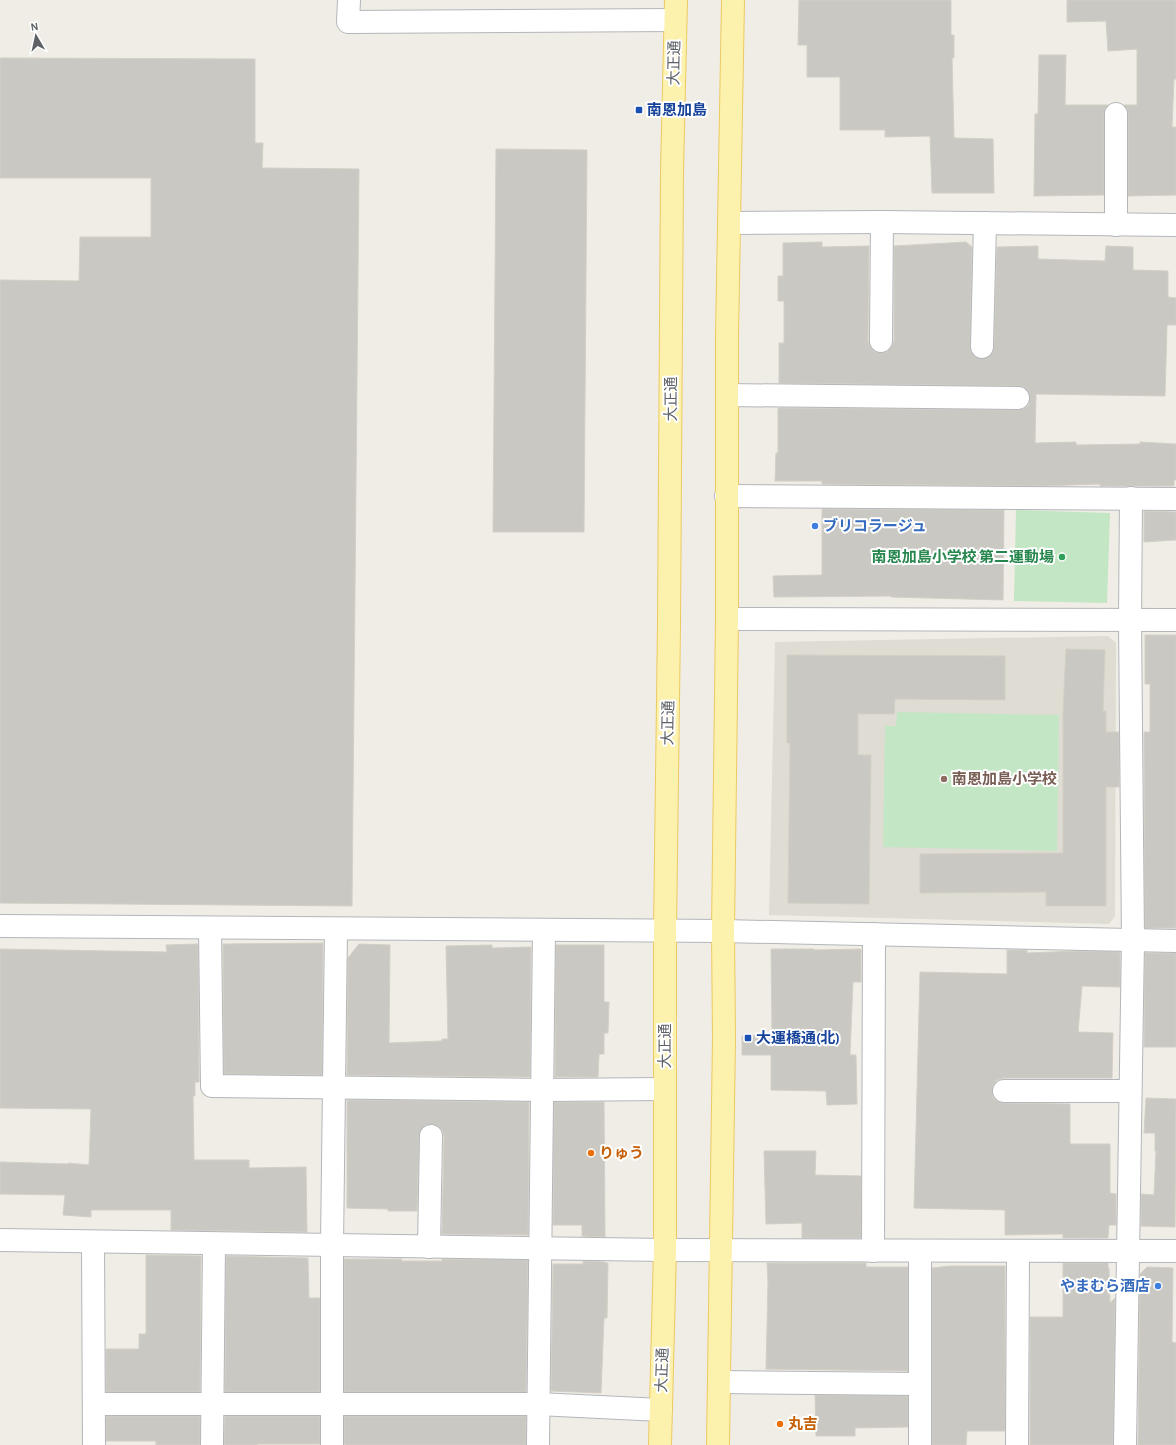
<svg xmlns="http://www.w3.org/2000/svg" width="1176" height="1445" font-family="'Alegreya Sans','Noto Sans JP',sans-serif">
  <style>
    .education { fill: #dfdcd4 }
    .green { fill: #c3e6c4 }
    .building { fill: #cac8c3; stroke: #d4cfc4 }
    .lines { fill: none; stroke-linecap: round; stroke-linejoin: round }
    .minor-casing { stroke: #b3b6ba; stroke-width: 24 }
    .major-casing { stroke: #edca61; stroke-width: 24 }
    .minor { stroke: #fff; stroke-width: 22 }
    .major { stroke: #fdf2ad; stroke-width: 22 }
    .transit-dot { fill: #1a4fb4; stroke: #fff; stroke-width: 1.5 }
    .shop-dot { fill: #3f7fe0; stroke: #fff; stroke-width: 1.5 }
    .leisure-dot { fill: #2e9e5b; stroke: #fff; stroke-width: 1.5 }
    .education-dot { fill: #8d6e63; stroke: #fff; stroke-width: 1.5 }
    .food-dot { fill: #e8710a; stroke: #fff; stroke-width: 1.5 }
    .labels { text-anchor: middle; stroke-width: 4; stroke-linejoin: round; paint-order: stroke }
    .street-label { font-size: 15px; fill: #5d6166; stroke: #fff }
    .transit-label { font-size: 15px; font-weight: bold; fill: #164399; stroke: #fff; text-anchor: start }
    .shop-label { font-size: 15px; font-weight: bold; fill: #366cbe; stroke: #fff; text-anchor: start }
    .leisure-label { font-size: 15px; font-weight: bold; fill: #27864d; stroke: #fff; text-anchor: end }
    .education-label { font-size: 15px; font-weight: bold; fill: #785e54; stroke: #fff; text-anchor: start }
    .food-label { font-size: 15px; font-weight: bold; fill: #c56008; stroke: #fff; text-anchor: start }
  </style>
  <rect width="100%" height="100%" fill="#efede6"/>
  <polygon class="education" points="1108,636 1116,643 1115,916 1109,924 769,915 775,642"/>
  <g class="green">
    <polygon points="1016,510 1110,513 1107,603 1014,601"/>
    <polygon points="897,712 1059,715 1057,851 883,847 885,726 896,726"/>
  </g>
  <g class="building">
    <polygon points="799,0 951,0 951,35 954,35 954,58 952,58 954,138 993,139 994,193 932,193 930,136 885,137 885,130 840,130 840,77 807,77 807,45 798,45"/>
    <polygon points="1067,0 1176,0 1176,79 1174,79 1172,127 1176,127 1176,195 1128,196 1128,114 1127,108 1124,105 1137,105 1137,49 1108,51 1106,21 1067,22"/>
    <polygon points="1039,55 1066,55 1065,105 1108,105 1105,108 1104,114 1104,195 1034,196 1035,114 1038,114"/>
    <polygon points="0,58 255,59 255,143 263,143 262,168 359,169 352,906 0,903 0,280 79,281 80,237 151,237 151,178 0,178"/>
    <polygon points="496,149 587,150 584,532 493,532"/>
    <polygon points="822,242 822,247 869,246 868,341 870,347 875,352 881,353 887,352 892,347 894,341 894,246 966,242 972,247 970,347 971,353 975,357 981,359 988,358 993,353 994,347 997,247 1038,246 1038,259 1105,261 1106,246 1133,247 1133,270 1168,271 1168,297 1176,298 1176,325 1167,325 1165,396 1036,394 1035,443 1076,442 1076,445 1140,444 1140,442 1176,444 1176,480 1174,480 1174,486 1100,486 1100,484 1040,486 822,484 822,481 775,481 776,453 778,453 778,408 1018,410 1024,409 1029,405 1030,399 1029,392 1024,387 1018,386 779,383 779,343 784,343 784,301 778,301 778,276 783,276 783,243"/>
    <polygon points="822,509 1004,510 1003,600 891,597 891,596 774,597 773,576 822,575"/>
    <polygon points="1144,511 1176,512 1176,540 1144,542"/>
    <polygon points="1145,635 1176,635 1176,928 1145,928 1144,732 1150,732 1150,684 1145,684"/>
    <polygon points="1066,649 1105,650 1103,711 1106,711 1106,732 1119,732 1119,787 1106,787 1106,906 1046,906 1046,892 920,893 920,854 1063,853 1063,711"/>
    <polygon points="787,655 1005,656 1005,700 895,699 894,714 858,714 858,755 871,755 869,904 788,903 790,743 787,743"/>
    <polygon points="323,943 322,1075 224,1074 223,944"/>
    <polygon points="198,944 199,1082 195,1082 195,1096 193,1096 194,1160 249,1160 249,1168 306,1167 307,1232 171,1230 171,1210 91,1210 91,1217 63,1215 65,1195 0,1194 0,1162 68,1164 68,1163 89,1165 91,1109 0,1108 0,949 167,952 166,945"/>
    <polygon points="359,944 390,945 389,1043 442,1041 442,1039 448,1039 446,946 492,945 492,948 531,947 530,1077 347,1075 348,958"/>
    <polygon points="556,945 604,945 604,1002 609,1002 608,1033 604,1033 604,1054 599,1054 598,1077 555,1077"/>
    <polygon points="771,949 814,949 814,950 861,949 861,982 853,982 850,1055 856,1055 857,1104 827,1105 826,1091 771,1090 771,1055 742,1055 742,1036 772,1034"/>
    <polygon points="1007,950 1027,950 1027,953 1078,951 1120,952 1120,987 1082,986 1078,1032 1113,1033 1112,1078 1004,1078 997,1080 993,1085 992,1091 993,1098 998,1102 1004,1103 1070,1104 1070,1144 1110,1144 1110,1193 1116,1194 1116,1225 1109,1225 1108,1238 1063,1238 1063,1234 1005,1235 1005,1210 914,1208 920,972 1007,974"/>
    <polygon points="1145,953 1176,953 1176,1047 1144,1047"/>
    <polygon points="1146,1098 1176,1099 1175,1227 1141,1226 1141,1194 1154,1195 1156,1151 1155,1151 1155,1133 1144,1133"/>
    <polygon points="347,1100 529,1102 528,1235 442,1234 444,1136 442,1130 438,1126 432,1124 425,1125 421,1129 419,1135 417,1211 388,1211 388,1209 347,1208"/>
    <polygon points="554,1102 604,1102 605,1237 582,1236 582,1225 553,1225"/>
    <polygon points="764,1151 816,1151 815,1175 861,1176 861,1238 802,1238 802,1223 766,1224"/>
    <polygon points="146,1255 201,1256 200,1392 106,1392 106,1349 139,1349 139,1334 146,1334"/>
    <polygon points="226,1256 308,1258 309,1298 320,1298 320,1392 225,1392"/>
    <polygon points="344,1259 402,1259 401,1261 442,1261 442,1259 528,1260 526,1392 344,1392"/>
    <polygon points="583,1261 605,1262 605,1263 608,1263 607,1318 604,1318 601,1393 551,1391 553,1264 583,1264"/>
    <polygon points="767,1263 866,1263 866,1267 908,1267 908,1371 766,1369 768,1283"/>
    <polygon points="1063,1263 1108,1263 1108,1268 1109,1268 1110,1303 1115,1298 1113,1445 1030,1445 1030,1317 1063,1317"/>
    <polygon points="950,1266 1005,1266 1005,1431 967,1431 966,1445 932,1445 932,1268"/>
    <polygon points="1147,1267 1173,1268 1172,1342 1176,1343 1176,1445 1138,1445 1140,1274"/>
    <polygon points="815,1395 908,1396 908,1427 855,1428 855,1436 816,1436"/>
    <polygon points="106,1416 200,1416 200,1445 156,1445 156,1441 106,1441"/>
    <polygon points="225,1416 320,1416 320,1444 257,1444 257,1445 224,1445"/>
    <polygon points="344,1416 526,1416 526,1445 346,1445 344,1444"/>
  </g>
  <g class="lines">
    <g class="minor-casing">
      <g id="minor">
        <polyline points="349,0 348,22 675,20"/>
        <polyline points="1116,114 1116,225"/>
        <polyline points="729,223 882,222 1176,225"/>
        <polyline points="881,341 882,222"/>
        <polyline points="982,347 985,223"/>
        <polyline points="727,395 1018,398"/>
        <polyline points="726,496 1176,499"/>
        <polyline points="727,619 1176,620"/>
        <polyline points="0,926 723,931 1176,941"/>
        <polyline points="210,928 212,1086 543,1090 665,1089"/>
        <polyline points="1004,1091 1130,1091"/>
        <polyline points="0,1240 665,1250 1176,1251"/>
        <polyline points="93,1242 94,1445"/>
        <polyline points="429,1247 431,1136"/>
        <polyline points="873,1251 874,934"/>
        <polyline points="719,1382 920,1384"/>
        <polyline points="94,1404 538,1404 661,1410"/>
        <polyline points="212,1445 214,1244"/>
        <polyline points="332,1445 332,1245 336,929"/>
        <polyline points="538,1445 544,930"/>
        <polyline points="920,1445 920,1251"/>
        <polyline points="1017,1445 1018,1251"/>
        <polyline points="1125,1445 1133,940 1130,620 1131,498"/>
      </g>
    </g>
    <g class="major-casing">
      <g id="major">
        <polyline points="660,1445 665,1250 665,931 669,624 672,172 676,0"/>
        <polyline points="718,1445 724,1038 723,931 727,619 727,337 733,0"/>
      </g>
    </g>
    <use href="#minor" class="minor"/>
    <use href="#major" class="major"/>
  </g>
  <g class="transit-dot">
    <rect x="635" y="106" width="8" height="8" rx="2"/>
    <rect x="744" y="1034" width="8" height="8" rx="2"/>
  </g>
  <g class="shop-dot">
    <circle cx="815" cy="526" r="4"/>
    <circle cx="1158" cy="1286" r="4"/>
  </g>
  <circle class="leisure-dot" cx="1062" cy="557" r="4"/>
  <circle class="education-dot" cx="944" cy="779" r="4"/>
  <g class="food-dot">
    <circle cx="591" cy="1153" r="4"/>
    <circle cx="780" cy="1424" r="4"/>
  </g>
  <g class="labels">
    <g class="street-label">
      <text transform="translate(674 63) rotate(-89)" y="5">大正通</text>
      <text transform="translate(671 399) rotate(-90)" y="5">大正通</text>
      <text transform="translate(668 723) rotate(-89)" y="5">大正通</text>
      <text transform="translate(665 1046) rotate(-90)" y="5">大正通</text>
      <text transform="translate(662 1370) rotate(-88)" y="5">大正通</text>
    </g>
    <g class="transit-label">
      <text x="647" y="115">南恩加島</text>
      <text x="756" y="1043">大運橋通(北)</text>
    </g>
    <g class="shop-label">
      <text x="823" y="531">ブリコラージュ</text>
      <text x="1150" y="1291" text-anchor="end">やまむら酒店</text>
    </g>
    <g class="leisure-label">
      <text x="1054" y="562">南恩加島小学校 第二運動場</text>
    </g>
    <g class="education-label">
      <text x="952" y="784">南恩加島小学校</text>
    </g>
    <g class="food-label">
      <text x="599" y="1158">りゅう</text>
      <text x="788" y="1429">丸吉</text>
    </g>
  </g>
  <g transform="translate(36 36) rotate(351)" stroke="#ffffff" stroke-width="3" paint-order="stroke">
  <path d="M0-3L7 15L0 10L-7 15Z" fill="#5d6166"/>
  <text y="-6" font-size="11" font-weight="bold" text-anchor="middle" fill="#5d6166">N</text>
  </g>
</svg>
